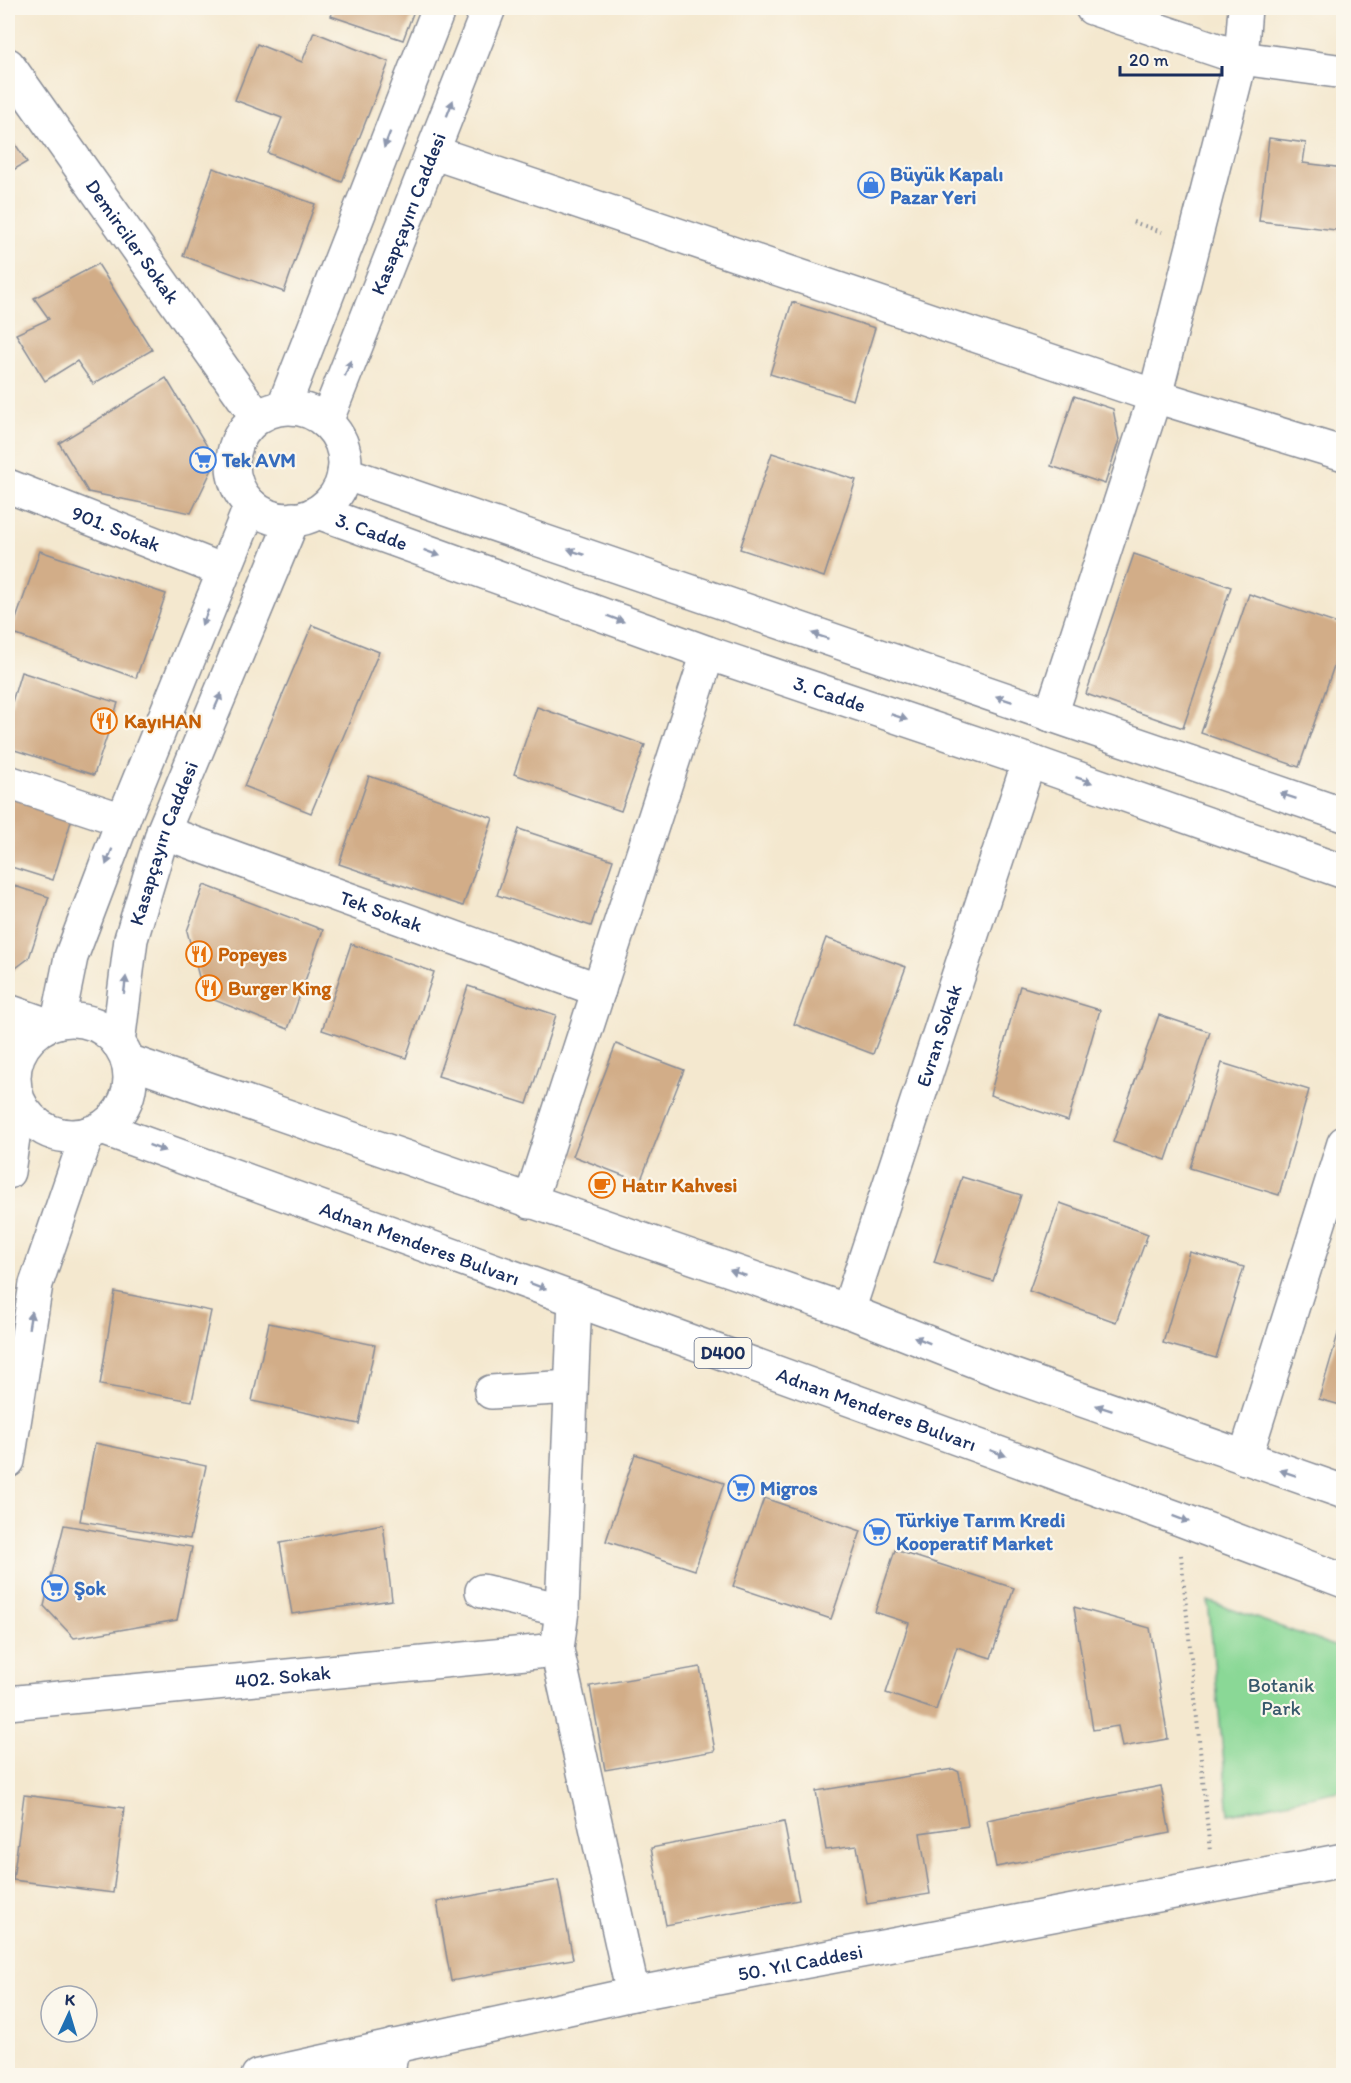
<svg xmlns="http://www.w3.org/2000/svg" width="1351" height="2083" font-family="Itim,sans-serif">
  <style>
    .green { fill: #8ad896; stroke: #52847a; stroke-width: 1.5 }
    .building { fill: #d2ad88 }
    .lines { fill: none; stroke-linecap: round; stroke-linejoin: round }
    .minor-casing { stroke: #888c96; stroke-width: 36 }
    .major-casing { stroke: #888c96; stroke-width: 36 }
    .highway-casing { stroke: #888c96; stroke-width: 36 }
    .path { stroke: #888c96; stroke-width: 4; stroke-dasharray: 1.5 4.5; stroke-linecap: butt }
    .minor { stroke: #fff; stroke-width: 33 }
    .major { stroke: #fff; stroke-width: 33 }
    .highway { stroke: #fff; stroke-width: 33 }
    .oneway { fill: #8d97ae }
    .labels { text-anchor: middle; stroke-width: 4.5; stroke-linejoin: round; paint-order: stroke }
    .shield { fill: #fbf7ec; stroke: #5e6b89; stroke-width: 1.5 }
    .shield-label { font-size: 18px; font-weight: bold; fill: #1b2f5e }
    .shop-label { font-size: 20px; font-weight: bold; fill: #366cbe; stroke: #fbf7ec; text-anchor: start }
    .street-label { font-size: 20px; fill: #1b2f5e; stroke: #fbf7ec }
    .food-label { font-size: 20px; font-weight: bold; fill: #c56008; stroke: #fbf7ec; text-anchor: start }
    .park-label { font-size: 20px; fill: #37596c; stroke: #fbf7ec }
  </style>
  <rect width="100%" height="100%" fill="#fbf7ec"/>
  <filter id="ink" filterUnits="userSpaceOnUse"><feTurbulence type="fractalNoise" baseFrequency=".0167" numOctaves="2"/><feDisplacementMap in="SourceGraphic" scale="12" xChannelSelector="R" yChannelSelector="G"/><feConvolveMatrix kernelMatrix="1 2 1 2 8 2 1 2 1" color-interpolation-filters="sRGB"/></filter>
  <filter id="wash" filterUnits="userSpaceOnUse"><feTurbulence type="fractalNoise" baseFrequency=".008" numOctaves="4" result="noise"/><feDisplacementMap in="SourceGraphic" scale="24" xChannelSelector="R" yChannelSelector="G"/><feGaussianBlur stdDeviation="1.35" result="paint"/><feColorMatrix in="noise" values="0 0 0 0 0 0 0 0 0 0 0 0 0 0 0 0 0 1.4 0 .05"/><feComposite in="paint" operator="in"/></filter>
  <g filter="url(#wash)">
    <rect width="100%" height="100%" fill="#f4e8cf"/>
    <polygon class="green" points="1208,1601 1343,1649 1343,1790 1229,1814"/>
    <g id="blocks">
      <g class="building">
        <polygon points="334,8 415,8 403,40 331,16"/>
        <polygon points="314,32 389,62 342,182 268,153 282,118 235,100 257,44 302,62"/>
        <polygon points="8,133 27,162 8,173"/>
        <polygon points="1269,138 1306,143 1303,163 1344,168 1344,231 1259,221"/>
        <polygon points="213,168 315,204 284,292 183,256"/>
        <polygon points="98,264 152,350 93,384 77,361 45,381 16,334 49,319 34,298"/>
        <polygon points="792,302 875,328 853,400 770,374"/>
        <polygon points="166,378 216,461 191,513 88,492 59,443"/>
        <polygon points="1074,396 1113,409 1119,440 1105,484 1051,466"/>
        <polygon points="772,453 856,480 824,577 740,549"/>
        <polygon points="40,551 166,594 136,678 11,633"/>
        <polygon points="1134,554 1231,587 1183,728 1086,694"/>
        <polygon points="1249,594 1344,626 1344,637 1299,767 1201,733"/>
        <polygon points="312,625 379,652 311,813 244,786"/>
        <polygon points="21,672 118,703 94,775 8,748 8,715"/>
        <polygon points="537,707 645,745 621,811 514,774"/>
        <polygon points="369,776 493,818 463,906 339,864"/>
        <polygon points="8,795 73,815 53,880 8,866"/>
        <polygon points="519,829 613,860 591,926 497,895"/>
        <polygon points="8,884 49,897 29,958 8,974"/>
        <polygon points="204,885 323,930 288,1029 204,996 187,931"/>
        <polygon points="826,938 906,967 873,1054 794,1024"/>
        <polygon points="351,944 434,972 406,1058 322,1030"/>
        <polygon points="468,986 556,1015 527,1104 438,1076"/>
        <polygon points="1020,986 1100,1010 1068,1121 990,1095"/>
        <polygon points="1159,1015 1210,1032 1166,1160 1113,1142"/>
        <polygon points="616,1044 684,1070 640,1182 573,1156"/>
        <polygon points="1222,1063 1309,1090 1279,1195 1190,1168"/>
        <polygon points="962,1177 1021,1195 993,1281 934,1262"/>
        <polygon points="1060,1203 1148,1234 1116,1322 1029,1291"/>
        <polygon points="1190,1252 1244,1267 1216,1358 1163,1343"/>
        <polygon points="115,1292 211,1311 192,1401 100,1385"/>
        <polygon points="269,1323 375,1345 359,1424 252,1401"/>
        <polygon points="1341,1324 1344,1325 1344,1406 1319,1399"/>
        <polygon points="95,1443 206,1466 190,1539 80,1521"/>
        <polygon points="635,1454 724,1483 695,1570 606,1541"/>
        <polygon points="764,1498 861,1531 831,1619 733,1586"/>
        <polygon points="383,1524 392,1600 292,1614 280,1543"/>
        <polygon points="64,1525 192,1547 177,1620 74,1638 44,1606"/>
        <polygon points="895,1550 1014,1588 991,1658 957,1647 936,1710 886,1693 909,1623 875,1612"/>
        <polygon points="1074,1607 1150,1628 1168,1739 1122,1747 1118,1726 1093,1730"/>
        <polygon points="700,1667 715,1751 605,1770 590,1686"/>
        <polygon points="953,1769 959,1772 968,1826 920,1833 930,1894 867,1904 857,1846 826,1850 816,1791"/>
        <polygon points="1161,1786 1170,1833 996,1867 987,1820"/>
        <polygon points="24,1795 124,1808 113,1893 13,1880"/>
        <polygon points="784,1822 799,1900 666,1925 651,1848"/>
        <polygon points="558,1880 573,1959 451,1981 437,1902"/>
      </g>
    </g>
  </g>
  <g filter="url(#ink)">
    <use href="#blocks" fill-opacity="0" stroke="#888c96" stroke-width="1.5"/>
    <g class="lines">
      <g class="minor-casing">
        <g id="minor">
          <polyline points="1092,8 1241,58 1344,72"/>
          <path id="s1" d="M 8,65 L 257,417"/>
          <polyline points="432,152 1155,396 1344,454"/>
          <polyline points="283,408 439,8"/>
          <circle cx="289" cy="464" r="56"/>
          <path id="s2" d="M 326,422 L 489,8"/>
          <polyline points="344,473 1344,815"/>
          <path id="s3" d="M 8,486 L 224,571"/>
          <path id="s4" d="M 318,512 L 708,653 L 1029,761 L 1344,872"/>
          <polyline points="1051,715 1155,396 1241,58 1245,8"/>
          <polyline points="8,782 123,820"/>
          <path id="s5" d="M 163,832 L 599,990"/>
          <polyline points="58,1021 71,957 123,820 251,505"/>
          <path id="s6" d="M 118,1043 L 131,939 L 163,832 L 293,519"/>
          <polyline points="530,1202 708,653"/>
          <polyline points="575,1299 562,1610 557,1650 633,1994"/>
          <path id="s7" d="M 848,1311 L 1029,761"/>
          <polyline points="491,1392 571,1387"/>
          <polyline points="1245,1458 1344,1143"/>
          <polyline points="482,1591 562,1610"/>
          <path id="s8" d="M 8,1703 L 557,1650"/>
          <polyline points="387,2076 393,2046"/>
        </g>
      </g>
      <g class="major-casing">
        <g id="major">
          <polyline points="8,1172 18,1103"/>
          <polyline points="8,1461 36,1284 87,1135"/>
          <path id="s9" d="M 258,2076 L 633,1994 L 1344,1860"/>
        </g>
      </g>
      <g class="highway-casing">
        <g id="highway">
          <polyline points="8,1011 48,1025"/>
          <circle cx="72" cy="1078" r="58"/>
          <polyline points="128,1061 848,1311 1000,1371 1344,1492"/>
          <path id="s10" d="M 102,1128 L 1177,1518 L 1344,1581"/>
        </g>
      </g>
      <g class="path">
        <polyline points="1133,222 1162,232"/>
        <polyline points="1181,1555 1210,1852"/>
      </g>
      <use href="#minor" class="minor"/>
      <use href="#major" class="major"/>
      <use href="#highway" class="highway"/>
    </g>
    <defs><path id="oneway-solid" d="M-6-.8H1V-3.2L6.5 0L1 3.2V.8H-6Z" transform="scale(1.5)"/></defs>
    <g class="oneway">
      <use href="#oneway-solid" transform="translate(450 108) rotate(-69)"/>
      <use href="#oneway-solid" transform="translate(387 140) rotate(111)"/>
      <use href="#oneway-solid" transform="translate(348 368) rotate(-69)"/>
      <use href="#oneway-solid" transform="translate(576 552) rotate(-161)"/>
      <use href="#oneway-solid" transform="translate(432 553) rotate(20)"/>
      <use href="#oneway-solid" transform="translate(205 618) rotate(112)"/>
      <use href="#oneway-solid" transform="translate(616 619) rotate(20)"/>
      <use href="#oneway-solid" transform="translate(820 636) rotate(-161)"/>
      <use href="#oneway-solid" transform="translate(1004 699) rotate(-161)"/>
      <use href="#oneway-solid" transform="translate(218 701) rotate(-67)"/>
      <use href="#oneway-solid" transform="translate(899 717) rotate(19)"/>
      <use href="#oneway-solid" transform="translate(1084 780) rotate(19)"/>
      <use href="#oneway-solid" transform="translate(1288 796) rotate(-161)"/>
      <use href="#oneway-solid" transform="translate(109 857) rotate(111)"/>
      <use href="#oneway-solid" transform="translate(125 985) rotate(-83)"/>
      <use href="#oneway-solid" transform="translate(157 1148) rotate(20)"/>
      <use href="#oneway-solid" transform="translate(738 1273) rotate(-161)"/>
      <use href="#oneway-solid" transform="translate(538 1286) rotate(20)"/>
      <use href="#oneway-solid" transform="translate(30 1320) rotate(-81)"/>
      <use href="#oneway-solid" transform="translate(922 1340) rotate(-158)"/>
      <use href="#oneway-solid" transform="translate(1104 1408) rotate(-161)"/>
      <use href="#oneway-solid" transform="translate(998 1453) rotate(20)"/>
      <use href="#oneway-solid" transform="translate(1288 1473) rotate(-161)"/>
      <use href="#oneway-solid" transform="translate(1181 1519) rotate(20)"/>
    </g>
  </g>
  <defs>
    <g id="shop-ring" transform="scale(1.35)"><circle r="9.5" fill="#fbf7ec" stroke="#3f7fe0" stroke-width="1.5"/><path d="M-5-2.5h2.3a2.7 3.5 0 0 1 5.4 0H5L5.5 6h-11ZM-1.5-2.5h3a1.5 2.3 0 0 0-3 0Z" fill="#3f7fe0"/></g>
    <g id="supermarket-ring" transform="scale(1.35)"><circle r="9.5" fill="#fbf7ec" stroke="#3f7fe0" stroke-width="1.5"/><path d="M-6-5.5h2.5l.6 2H6L4.5 2H-2.5L-4.4-4H-6ZM-1.5 3.2a1.3 1.3 0 1 0 .1 0ZM3 3.2a1.3 1.3 0 1 0 .1 0Z" fill="#3f7fe0"/></g>
    <g id="restaurant-ring" transform="scale(1.35)"><circle r="9.5" fill="#fbf7ec" stroke="#e8710a" stroke-width="1.5"/><path d="M-5-6h1v4h1v-4h1v4h1v-4h1v5L-1.5 .5V6h-2V.5L-5-1ZM5-6V6H3V1.5H1.5Q1.5-4 5-6Z" fill="#e8710a"/></g>
    <g id="cafe-ring" transform="scale(1.35)"><circle r="9.5" fill="#fbf7ec" stroke="#e8710a" stroke-width="1.5"/><path d="M-5.5-4.5H6V0H3Q3 3.5 0 3.5H-2.5Q-5.5 3.5-5.5 0ZM3-3.2v2h1.7v-2ZM-6 4.5H4V6H-6Z" fill="#e8710a"/></g>
  </defs>
  <g fill-rule="evenodd">
    <use href="#shop-ring" x="871" y="185"/>
    <use href="#supermarket-ring" x="203" y="460"/>
    <use href="#restaurant-ring" x="104" y="721"/>
    <use href="#restaurant-ring" x="199" y="954"/>
    <use href="#restaurant-ring" x="209" y="988"/>
    <use href="#cafe-ring" x="602" y="1185"/>
    <use href="#supermarket-ring" x="741" y="1488"/>
    <use href="#supermarket-ring" x="877" y="1532"/>
    <use href="#supermarket-ring" x="55" y="1588"/>
  </g>
  <g class="labels">
    <rect class="shield" x="694.5" y="1338" width="57" height="30" rx="4.5"/>
    <g class="shield-label">
      <text x="723" y="1359">D400</text>
    </g>
    <g class="shop-label">
      <text x="890" y="181">Büyük Kapalı<tspan x="890" dy="23">Pazar Yeri</tspan></text>
      <text x="222" y="467">Tek AVM</text>
      <text x="760" y="1495">Migros</text>
      <text x="896" y="1527">Türkiye Tarım Kredi<tspan x="896" dy="23">Kooperatif Market</tspan></text>
      <text x="74" y="1595">Şok</text>
    </g>
    <g class="street-label">
      <text dy="7" stroke="none"><textPath href="#s2" startOffset="224">Kasapçayırı Caddesi</textPath></text>
      <text dy="7" stroke="none"><textPath href="#s1" startOffset="216">Demirciler Sokak</textPath></text>
      <text dy="7" stroke="none"><textPath href="#s3" startOffset="116">901. Sokak</textPath></text>
      <text dy="7" stroke="none"><textPath href="#s4" startOffset="57">3. Cadde</textPath></text>
      <text dy="7" stroke="none"><textPath href="#s4" startOffset="543">3. Cadde</textPath></text>
      <text dy="7" stroke="none"><textPath href="#s6" startOffset="206">Kasapçayırı Caddesi</textPath></text>
      <text dy="7" stroke="none"><textPath href="#s5" startOffset="232">Tek Sokak</textPath></text>
      <text dy="7" stroke="none"><textPath href="#s7" startOffset="290">Evran Sokak</textPath></text>
      <text dy="7" stroke="none"><textPath href="#s10" startOffset="338">Adnan Menderes Bulvarı</textPath></text>
      <text dy="7" stroke="none"><textPath href="#s10" startOffset="824">Adnan Menderes Bulvarı</textPath></text>
      <text dy="7" stroke="none"><textPath href="#s8" startOffset="276">402. Sokak</textPath></text>
      <text dy="7" stroke="none"><textPath href="#s9" startOffset="554">50. Yıl Caddesi</textPath></text>
    </g>
    <g class="food-label">
      <text x="124" y="728">KayıHAN</text>
      <text x="218" y="961">Popeyes</text>
      <text x="228" y="995">Burger King</text>
      <text x="622" y="1192">Hatır Kahvesi</text>
    </g>
    <g class="park-label">
      <text x="1281" y="1692">Botanik<tspan x="1281" dy="23">Park</tspan></text>
    </g>
  </g>
  <rect width="1351" height="2083" fill="none" stroke="#fbf7ec" stroke-width="30"/>
  <g transform="translate(69 2014) rotate(4)"><circle r="28" fill="#fbf7ec" stroke="#a1a7b3" stroke-width="1.5"/>
  <path d="M0-4.5L10 22L0 15L-10 22Z" fill="#1f6fb2"/>
  <text y="-9" font-size="16" font-weight="bold" text-anchor="middle" fill="#1b2f5e">K</text>
  </g>
  <path d="M1120 66v9h102v-9" fill="none" stroke="#1b2f5e" stroke-width="3"/>
  <text x="1129" y="66" font-size="18" fill="#1b2f5e" stroke="#fbf7ec" stroke-width="4.5" paint-order="stroke">20 m</text>
</svg>
